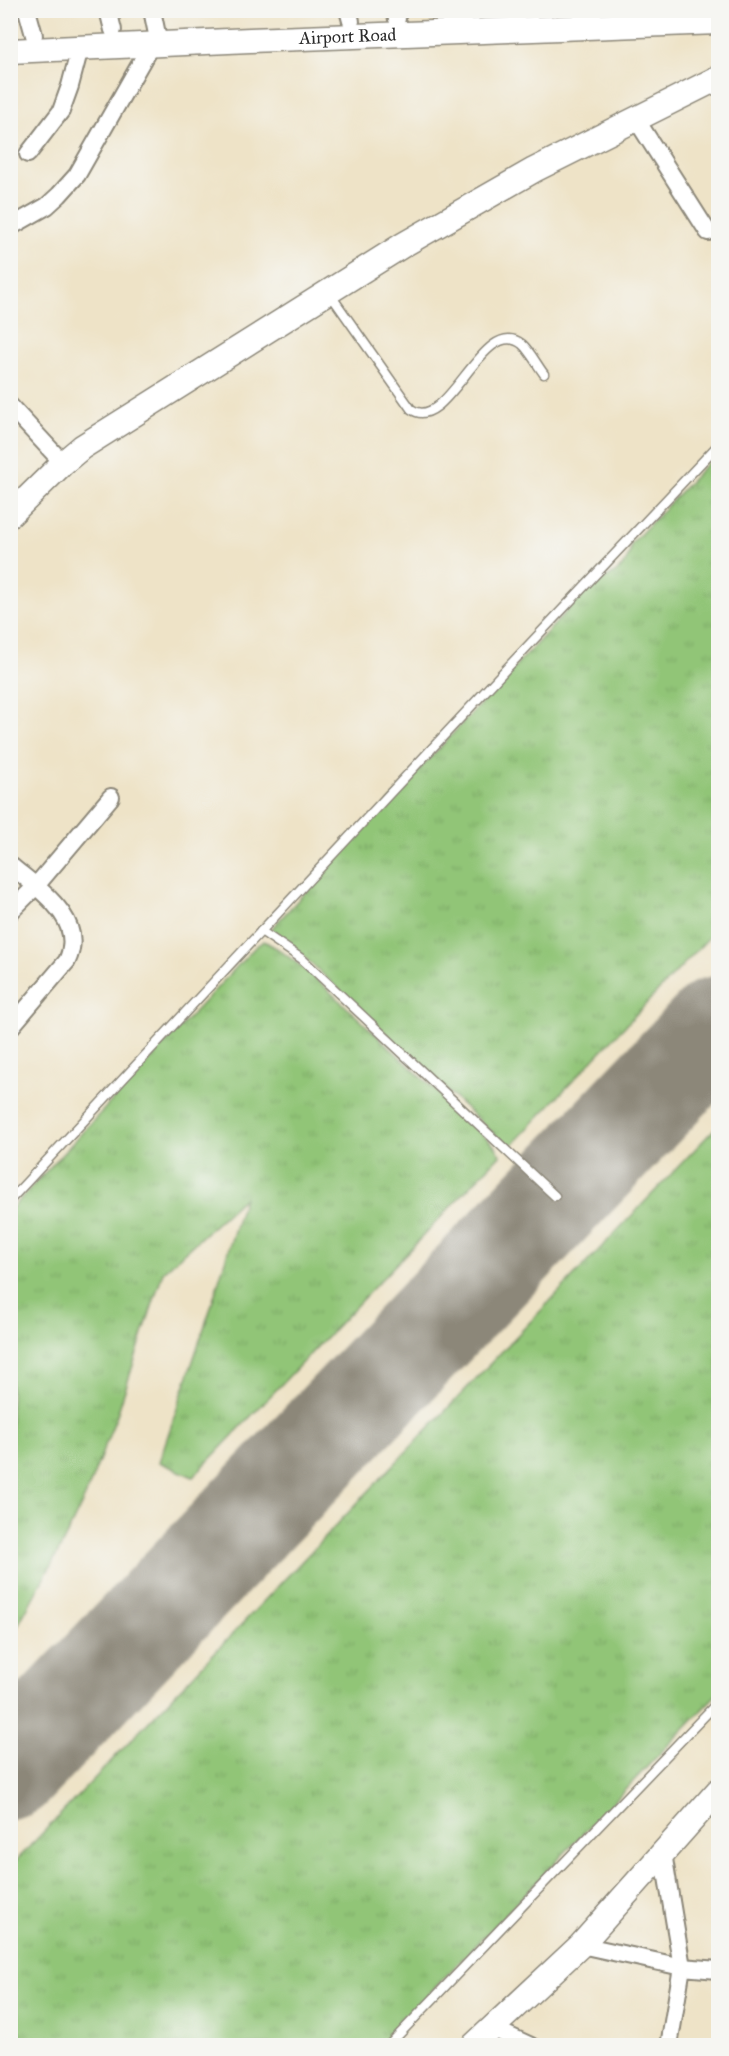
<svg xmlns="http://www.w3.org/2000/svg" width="729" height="2056" font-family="'IM FELL Great Primer',serif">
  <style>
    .grass { fill: url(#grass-tufts); stroke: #5e7851; stroke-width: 1.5 }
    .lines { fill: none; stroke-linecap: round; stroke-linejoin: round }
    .runway { stroke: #8c8779; stroke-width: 102 }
    .lane-casing { stroke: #8c8779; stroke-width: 11 }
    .street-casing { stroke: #8c8779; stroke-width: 20 }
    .secondary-casing { stroke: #8c8779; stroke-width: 27 }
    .lane { stroke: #fff; stroke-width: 8 }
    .street { stroke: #fff; stroke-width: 16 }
    .secondary { stroke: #fff; stroke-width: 24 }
    .labels { text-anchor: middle; stroke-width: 4.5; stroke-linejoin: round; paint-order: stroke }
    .street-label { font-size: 18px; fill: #2b2b2b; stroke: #f6f6f2 }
  </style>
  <defs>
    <pattern id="grass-tufts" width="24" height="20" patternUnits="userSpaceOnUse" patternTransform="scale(1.5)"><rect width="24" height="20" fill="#91c577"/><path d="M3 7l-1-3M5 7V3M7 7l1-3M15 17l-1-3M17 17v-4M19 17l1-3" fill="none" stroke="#7da967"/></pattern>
  </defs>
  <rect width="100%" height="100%" fill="#f6f6f2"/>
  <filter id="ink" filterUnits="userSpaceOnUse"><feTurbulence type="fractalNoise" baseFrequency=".0167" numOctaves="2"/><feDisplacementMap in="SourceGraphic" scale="12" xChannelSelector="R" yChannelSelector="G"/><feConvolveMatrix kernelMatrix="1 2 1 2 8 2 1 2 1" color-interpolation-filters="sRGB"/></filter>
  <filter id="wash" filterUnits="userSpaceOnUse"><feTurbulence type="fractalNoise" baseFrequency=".008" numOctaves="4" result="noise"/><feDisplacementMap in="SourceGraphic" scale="24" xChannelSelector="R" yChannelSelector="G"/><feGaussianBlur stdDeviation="1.35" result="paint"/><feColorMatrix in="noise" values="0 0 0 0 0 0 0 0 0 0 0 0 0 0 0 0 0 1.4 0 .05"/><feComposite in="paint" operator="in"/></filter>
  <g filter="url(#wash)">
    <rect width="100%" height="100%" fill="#eee3c7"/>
    <g class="grass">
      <path d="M 718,452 L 718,928 L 514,1143 L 511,1145 L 504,1144 L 299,952 L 273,932 L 272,928 L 593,583 C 612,578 630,566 631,544 Z"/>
      <polygon points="264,941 278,949 310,973 496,1147 500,1155 193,1477 159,1462 211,1307 244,1198 163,1272 117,1415 85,1497 61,1547 11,1638 11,1209 256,946"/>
      <polygon points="718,1125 718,1693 380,2045 11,2045 11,1866"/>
    </g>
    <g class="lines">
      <polyline class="runway" points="10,1768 718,1027"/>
    </g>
  </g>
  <g filter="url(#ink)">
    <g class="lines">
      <g class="lane-casing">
        <g id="lane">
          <path d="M 330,294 L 411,409 C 447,436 483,313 522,344 C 530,351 537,365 544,374"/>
          <polyline points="261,931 302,959 555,1196"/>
          <polyline points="10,1200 507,668 718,445"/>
          <polyline points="388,2046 718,1702"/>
        </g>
      </g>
      <g class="street-casing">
        <g id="street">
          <polyline points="27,10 34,35"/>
          <polyline points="108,10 113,30"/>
          <polyline points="152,10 159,44"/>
          <polyline points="348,10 351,21"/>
          <polyline points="395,10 397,19"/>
          <polyline points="636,119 708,232"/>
          <polyline points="28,154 61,111 70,86 80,48"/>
          <polyline points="10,227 47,206 59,195 77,175 151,45"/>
          <polyline points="10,406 63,463"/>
          <path d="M 10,865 C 38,889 87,919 67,961 L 10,1028"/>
          <polyline points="10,912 35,887 111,797"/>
          <polyline points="581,1945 682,1967 663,1853"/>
          <polyline points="492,2028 531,2046"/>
          <polyline points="669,2046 682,1967 718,1970"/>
        </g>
      </g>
      <g class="secondary-casing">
        <g id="secondary">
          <path id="s1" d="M 10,51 L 250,40 L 718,22"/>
          <polyline points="10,515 63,463 82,447 403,245 534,170 718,78"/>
          <polyline points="473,2046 581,1945 718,1791"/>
        </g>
      </g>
      <use href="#lane" class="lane"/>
      <use href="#street" class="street"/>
      <use href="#secondary" class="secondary"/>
    </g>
  </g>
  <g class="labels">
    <g class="street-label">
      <text dy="6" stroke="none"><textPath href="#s1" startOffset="338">Airport Road</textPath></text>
    </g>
  </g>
  <rect width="729" height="2056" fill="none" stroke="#f6f6f2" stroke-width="36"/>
</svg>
